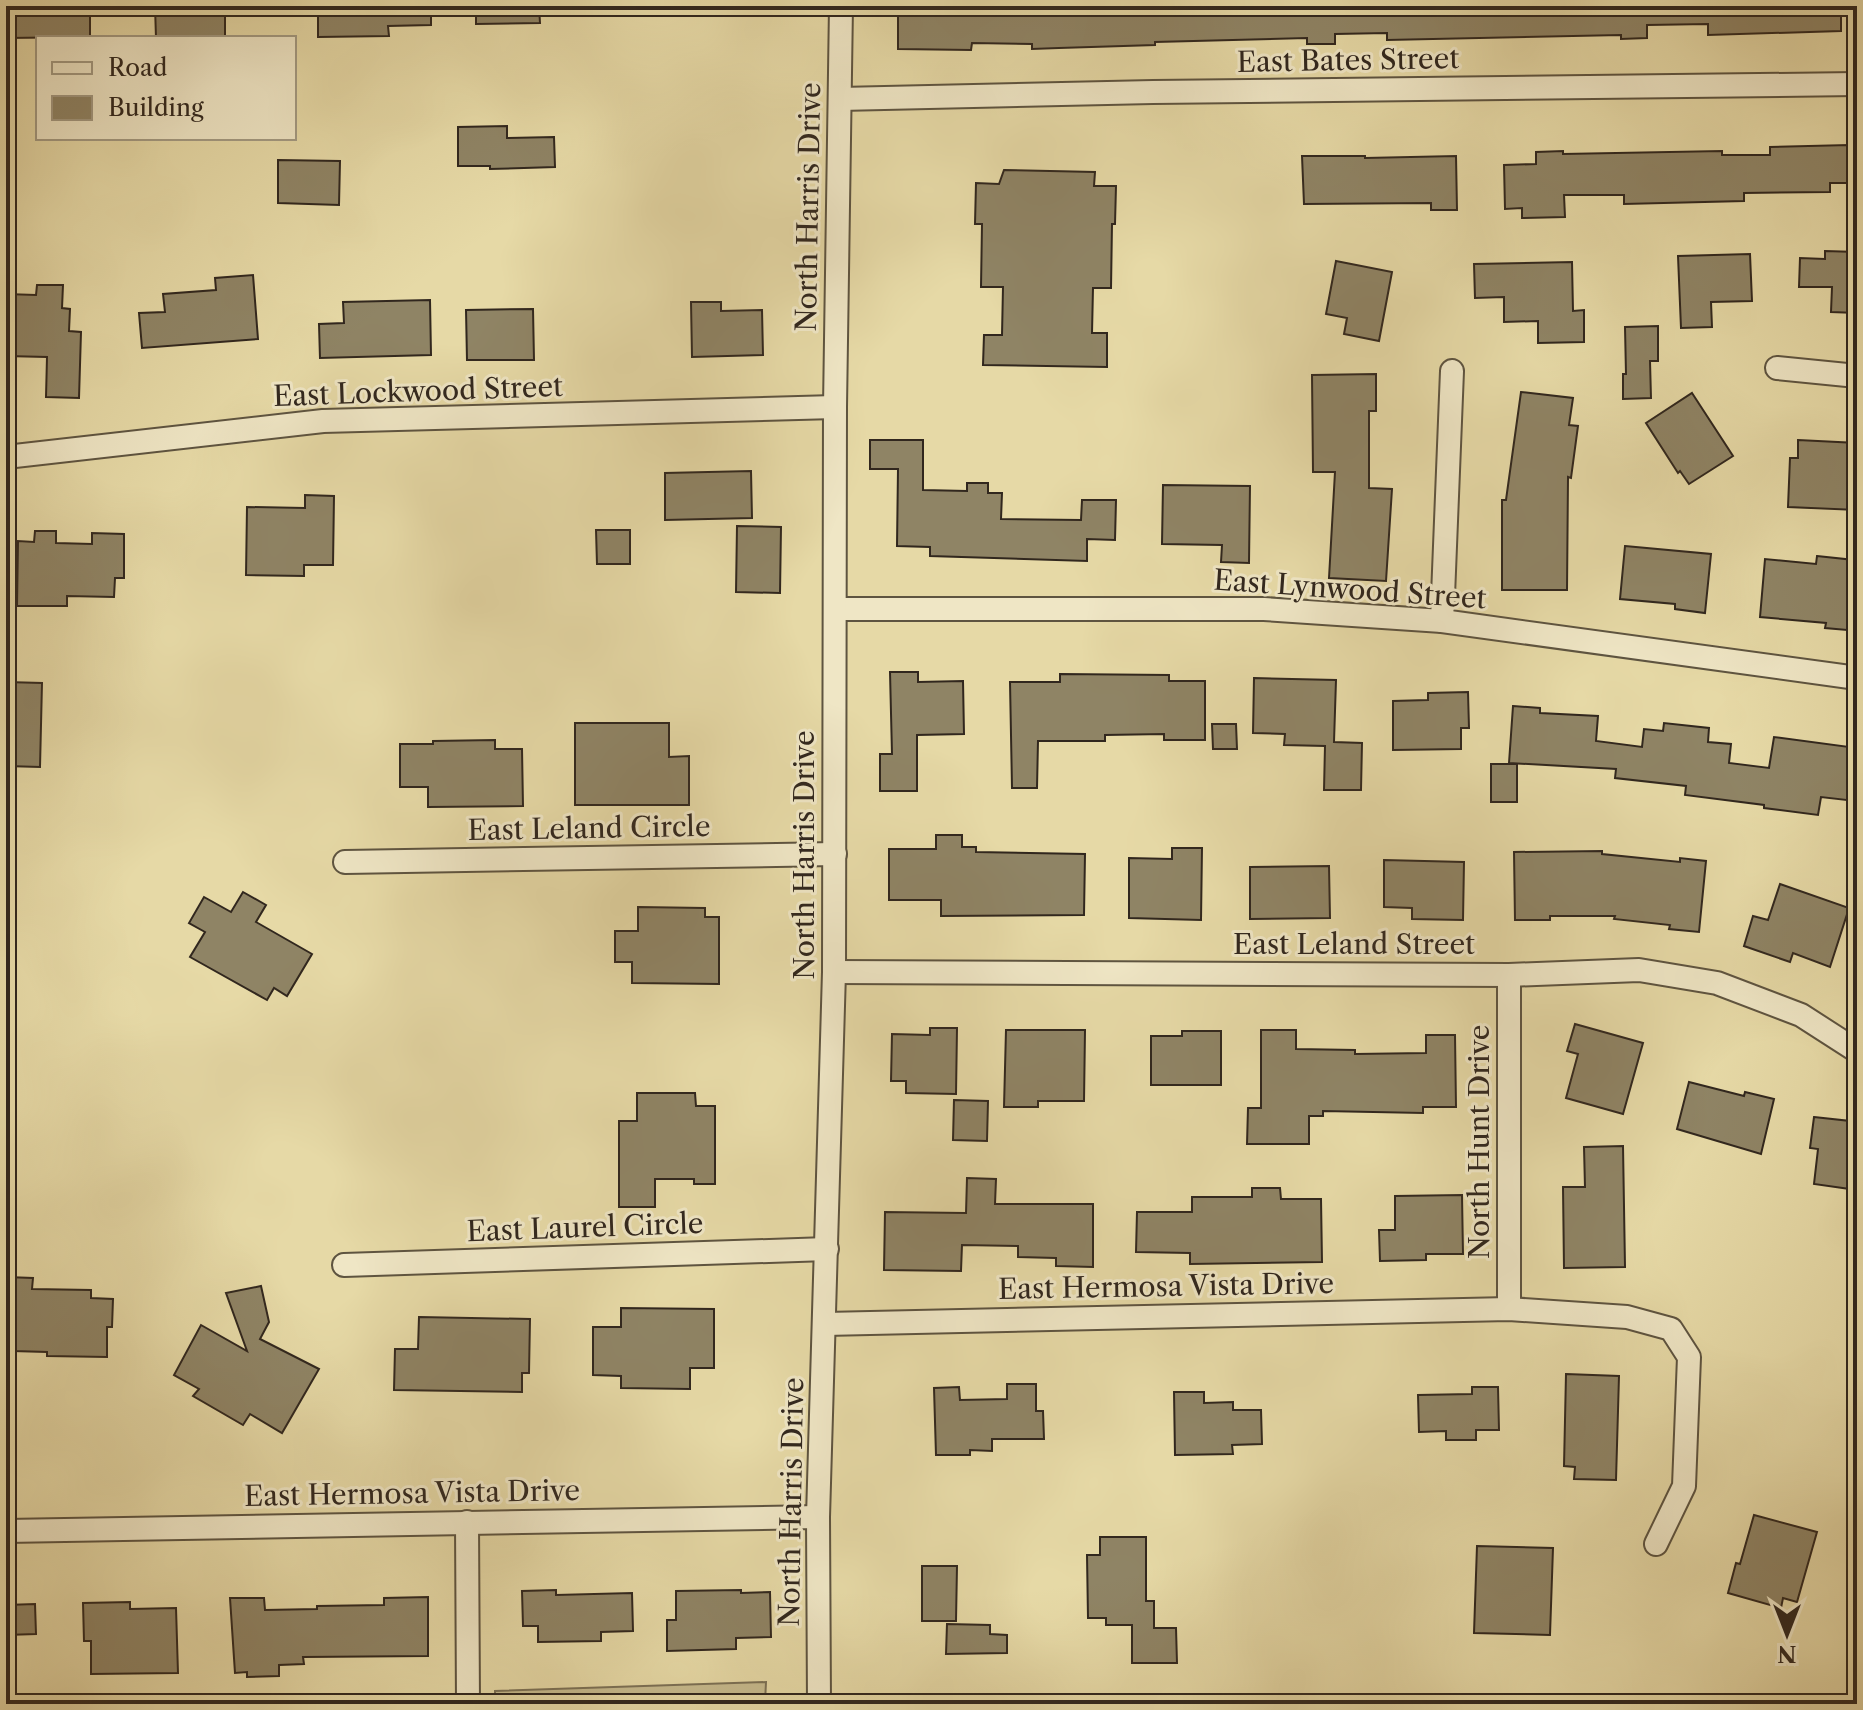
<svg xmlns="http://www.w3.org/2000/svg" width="1863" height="1710" font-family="'Libre Caslon Text',serif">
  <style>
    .green { fill: #c7bb8f; stroke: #7c7156; stroke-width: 2 }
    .building { fill: #8f8465; stroke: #31271e; stroke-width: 2 }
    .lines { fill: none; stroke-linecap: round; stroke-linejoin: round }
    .minor-casing { stroke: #5e5440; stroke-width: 26 }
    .minor { stroke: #efe6c5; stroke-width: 22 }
    .labels { text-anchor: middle; stroke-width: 6; stroke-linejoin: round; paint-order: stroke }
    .street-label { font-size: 28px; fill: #31271e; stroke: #efe6c5 }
  </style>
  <rect width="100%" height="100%" fill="#e6d9a6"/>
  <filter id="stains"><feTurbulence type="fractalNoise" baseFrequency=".0025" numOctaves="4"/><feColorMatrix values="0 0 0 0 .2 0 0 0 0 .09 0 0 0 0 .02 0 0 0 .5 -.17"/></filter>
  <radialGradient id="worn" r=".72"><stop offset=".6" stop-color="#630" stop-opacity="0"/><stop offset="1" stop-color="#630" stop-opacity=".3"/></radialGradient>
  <polygon class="green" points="766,1682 765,1703 803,1704 495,1704 495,1691"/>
  <g class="building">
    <polygon points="6,6 90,6 90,37 7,38"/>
    <polygon points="155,6 225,6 225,38 156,38"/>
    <polygon points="318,6 431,6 431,25 388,26 389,36 318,37"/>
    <polygon points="476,6 539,6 540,23 476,24"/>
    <polygon points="924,6 1841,6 1841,31 1708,35 1708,24 1647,25 1647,38 1621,39 1621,35 1387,40 1387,33 1335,34 1335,44 1307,44 1307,38 1155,42 1155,45 1059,48 1032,49 1032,44 972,43 971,50 898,49 898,9 924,9"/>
    <polygon points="507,126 507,138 554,137 555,167 490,169 490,166 458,166 458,127"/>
    <polygon points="1849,145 1850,183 1830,183 1830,192 1744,193 1744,201 1624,204 1624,195 1564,195 1565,217 1522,218 1522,208 1505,209 1504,165 1536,164 1536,152 1563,151 1563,154 1722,151 1722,155 1770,155 1770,147"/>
    <polygon points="1302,156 1365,156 1365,158 1456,156 1457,210 1431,210 1431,203 1304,204"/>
    <polygon points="278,160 340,161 339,205 278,203"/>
    <polygon points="1004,170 1095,172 1094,186 1116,186 1115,224 1112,224 1111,288 1093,288 1092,333 1107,333 1107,367 983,365 984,335 1002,335 1003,287 981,287 982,224 975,224 976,183 999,184"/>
    <polygon points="1825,251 1857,252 1857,313 1831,312 1832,287 1799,287 1800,258 1825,259"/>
    <polygon points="1750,254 1752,301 1711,302 1712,327 1681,328 1678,256"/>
    <polygon points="1336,261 1392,272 1379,341 1344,334 1347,318 1326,314"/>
    <polygon points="1572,262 1573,311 1584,310 1584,342 1538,343 1538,321 1504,322 1504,297 1475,298 1474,264"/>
    <polygon points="253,275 258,339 142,348 139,313 165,312 163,294 216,290 215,278"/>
    <polygon points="37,285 63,285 62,308 70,309 69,331 81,332 79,398 46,397 47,357 6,356 6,294 36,295"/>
    <polygon points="430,300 431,355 320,358 319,324 344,323 343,302"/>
    <polygon points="691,302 721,302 721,311 762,310 763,355 692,357"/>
    <polygon points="533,309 534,360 467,360 466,310"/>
    <polygon points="1658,326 1658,361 1650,361 1651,398 1623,399 1623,374 1626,374 1625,327"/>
    <polygon points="1376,374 1376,411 1369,411 1369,488 1392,489 1386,581 1329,578 1335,472 1313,472 1312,375"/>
    <polygon points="1521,392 1573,398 1569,425 1578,426 1571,478 1568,477 1567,590 1502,590 1502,500 1506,500"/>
    <polygon points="1692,393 1733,456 1689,484 1680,471 1678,473 1646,423"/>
    <polygon points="870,440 923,440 923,490 967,491 967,483 988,483 988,493 1002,493 1001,519 1081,520 1082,500 1116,500 1115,540 1087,539 1087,561 930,556 930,547 897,546 898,469 870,469"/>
    <polygon points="1798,440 1857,443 1857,510 1788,507 1790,458 1798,458"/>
    <polygon points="751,471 752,518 665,520 665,473"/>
    <polygon points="1163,485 1250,486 1249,563 1221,562 1222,545 1162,544"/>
    <polygon points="305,495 334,496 333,565 304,565 304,576 246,575 247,507 305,508"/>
    <polygon points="737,526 781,527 780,593 736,592"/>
    <polygon points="596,530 630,530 630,564 597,564"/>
    <polygon points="35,531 56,531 56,543 92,544 92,533 124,534 124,578 115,578 114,597 67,596 67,606 17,606 18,541 34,542"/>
    <polygon points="1625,546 1711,554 1705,613 1675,609 1675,604 1620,599"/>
    <polygon points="1817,556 1854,560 1847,630 1825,628 1826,623 1760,617 1765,559 1816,564"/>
    <polygon points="890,672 918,672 918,682 963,681 964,734 917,735 917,791 880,791 880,754 892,754"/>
    <polygon points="1060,674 1169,675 1169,681 1205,681 1205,740 1164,740 1164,734 1105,735 1105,741 1038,741 1037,788 1012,788 1010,682 1060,682"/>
    <polygon points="1254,678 1336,680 1334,742 1362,743 1361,790 1324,790 1325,746 1284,745 1285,734 1253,733"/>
    <polygon points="6,682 42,683 40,767 6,766"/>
    <polygon points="1468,692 1469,728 1461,728 1461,749 1393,750 1393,701 1428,700 1428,693"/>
    <polygon points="1513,706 1540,708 1540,713 1598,716 1596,741 1642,747 1644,729 1663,731 1664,723 1709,728 1708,742 1731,744 1729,763 1769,768 1774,737 1857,748 1855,801 1821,797 1818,815 1764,808 1764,805 1685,795 1686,786 1615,778 1616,769 1509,763"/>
    <polygon points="575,723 669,723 669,757 689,756 689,805 575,805"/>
    <polygon points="1212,724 1236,724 1237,749 1213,749"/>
    <polygon points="495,740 495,749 522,749 523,806 428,807 428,787 400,787 400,744 433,744 433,741"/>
    <rect x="1491" y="764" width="26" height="38"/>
    <polygon points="936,835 962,835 962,847 976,847 976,852 1085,854 1084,915 941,916 941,900 889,900 889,849 936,849"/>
    <polygon points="1172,848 1202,848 1201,920 1129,918 1129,858 1172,859"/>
    <polygon points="1602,851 1602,854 1680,862 1680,858 1706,861 1699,932 1669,929 1670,925 1614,919 1615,916 1550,916 1550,920 1515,920 1514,852"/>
    <polygon points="1384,860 1464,862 1463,920 1412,919 1412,908 1384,907"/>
    <polygon points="1329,866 1330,918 1250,919 1250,867"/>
    <polygon points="1780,884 1849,908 1830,967 1793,953 1790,962 1744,946 1753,916 1768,920"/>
    <polygon points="243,892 266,905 256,922 312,954 287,996 274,988 267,1000 190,957 205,932 189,923 204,897 231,912"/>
    <polygon points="638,907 705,908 705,917 719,917 719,984 632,983 632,962 615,962 615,931 638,931"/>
    <polygon points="1575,1024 1643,1043 1623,1114 1566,1098 1578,1054 1567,1051"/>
    <polygon points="930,1028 957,1028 956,1094 906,1093 906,1081 891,1081 892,1034 930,1035"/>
    <polygon points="1006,1030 1085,1030 1084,1101 1038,1101 1038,1107 1004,1107"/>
    <polygon points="1261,1030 1296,1030 1296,1049 1355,1050 1355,1054 1426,1053 1426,1035 1455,1035 1456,1107 1423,1107 1423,1113 1323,1111 1323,1116 1309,1116 1309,1144 1247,1144 1248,1108 1261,1108"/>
    <polygon points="1182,1031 1221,1031 1221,1085 1151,1085 1151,1036 1182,1036"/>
    <polygon points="1689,1082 1744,1096 1745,1092 1774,1099 1761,1154 1677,1129"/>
    <polygon points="637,1093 695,1093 696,1106 715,1106 715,1184 694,1184 694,1179 655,1179 655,1207 619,1207 619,1121 637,1121"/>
    <polygon points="954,1100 988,1101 987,1141 953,1140"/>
    <polygon points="1814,1117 1850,1121 1848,1141 1857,1142 1857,1190 1814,1184 1818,1149 1810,1148"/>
    <polygon points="1623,1146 1625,1267 1564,1268 1563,1187 1585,1187 1584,1147"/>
    <polygon points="967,1178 996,1179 995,1204 1093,1204 1093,1267 1056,1266 1056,1258 1018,1257 1018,1246 962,1245 961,1271 884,1270 885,1212 966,1213"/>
    <polygon points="1252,1188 1280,1188 1281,1199 1321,1199 1322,1262 1190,1264 1190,1253 1136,1252 1137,1212 1192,1212 1192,1197 1252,1197"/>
    <polygon points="1462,1195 1463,1254 1426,1254 1426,1260 1380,1261 1379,1230 1395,1230 1395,1196"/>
    <polygon points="6,1277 33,1278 32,1289 91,1290 91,1298 113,1299 112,1327 107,1327 107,1357 47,1356 47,1352 13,1351 13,1320 6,1320"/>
    <polygon points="261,1286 269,1322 260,1339 319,1369 282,1433 250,1414 243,1425 193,1396 199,1389 174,1375 201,1325 247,1351 226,1293"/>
    <polygon points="621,1308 714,1309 714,1368 690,1368 690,1389 621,1388 621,1376 593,1375 593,1327 621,1327"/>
    <polygon points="419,1317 530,1319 529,1373 522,1373 522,1392 394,1390 395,1349 418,1349"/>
    <polygon points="1566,1374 1619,1376 1616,1480 1574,1479 1575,1467 1564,1466"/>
    <polygon points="1007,1384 1036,1384 1036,1411 1043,1411 1044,1439 992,1439 992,1451 970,1450 970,1455 936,1455 934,1388 959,1387 960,1400 1007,1399"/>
    <polygon points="1472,1387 1498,1387 1499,1430 1476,1430 1476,1440 1446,1440 1446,1431 1419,1432 1418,1395 1472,1394"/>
    <polygon points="1174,1392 1204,1392 1204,1403 1233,1402 1233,1410 1261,1410 1262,1444 1232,1445 1233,1454 1175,1455"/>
    <polygon points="1754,1515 1817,1532 1797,1602 1783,1598 1781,1608 1728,1593 1736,1563 1740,1564"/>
    <polygon points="1100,1537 1146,1537 1146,1601 1154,1601 1154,1628 1176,1628 1177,1663 1132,1663 1132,1625 1106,1625 1106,1618 1088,1618 1087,1555 1100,1555"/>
    <polygon points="1477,1546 1553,1548 1550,1635 1474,1633"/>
    <polygon points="922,1566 957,1566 956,1621 922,1621"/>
    <polygon points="556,1590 556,1595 632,1593 633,1631 601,1632 601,1641 538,1642 538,1626 523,1626 522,1591"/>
    <polygon points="741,1590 741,1593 770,1592 771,1637 736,1638 736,1649 667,1651 667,1620 676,1620 676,1591"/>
    <polygon points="428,1597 428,1656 303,1657 304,1664 279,1665 279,1676 247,1677 247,1672 235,1673 230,1598 264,1598 265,1610 317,1609 317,1606 384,1605 384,1598"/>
    <polygon points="130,1602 130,1609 176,1608 178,1673 91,1674 91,1641 84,1641 83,1603"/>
    <polygon points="35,1604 36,1634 6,1635 6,1605"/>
    <polygon points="947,1624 990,1625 990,1634 1007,1635 1007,1653 946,1654"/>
  </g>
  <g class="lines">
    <g class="minor-casing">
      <g id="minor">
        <polyline points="840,99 1153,92 1857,84"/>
        <polyline points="1777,368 1857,376"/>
        <polyline points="6,457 323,421 835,407"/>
        <polyline points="835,609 1264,609 1442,621 1857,678"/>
        <polyline points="1442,621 1452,371"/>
        <polyline points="345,862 835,854"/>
        <polyline points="834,972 1509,975 1639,970 1717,983 1801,1015 1857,1051"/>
        <polyline points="1509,975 1509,1309"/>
        <polyline points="344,1265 827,1249"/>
        <polyline points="825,1324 1509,1309 1627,1317 1671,1329 1689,1357 1684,1486 1656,1544"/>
        <polyline points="467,1522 468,1704"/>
        <polyline points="6,1531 818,1517"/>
        <polyline points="819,1704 818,1517 834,972 835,407 841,6"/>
      </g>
    </g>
    <use href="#minor" class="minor"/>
  </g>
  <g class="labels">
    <g class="street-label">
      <text transform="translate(1348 60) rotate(-1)" y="10">East Bates Street</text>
      <text transform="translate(808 207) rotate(-89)" y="10">North Harris Drive</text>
      <text transform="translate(418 391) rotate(-2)" y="10">East Lockwood Street</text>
      <text transform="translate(1350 589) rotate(4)" y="10">East Lynwood Street</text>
      <text transform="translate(589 828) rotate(-1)" y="10">East Leland Circle</text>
      <text transform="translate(804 855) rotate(-90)" y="10">North Harris Drive</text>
      <text x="1354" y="954">East Leland Street</text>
      <text transform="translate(1479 1142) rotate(-90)" y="10">North Hunt Drive</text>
      <text transform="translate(585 1227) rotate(-2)" y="10">East Laurel Circle</text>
      <text transform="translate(1166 1286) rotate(-1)" y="10">East Hermosa Vista Drive</text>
      <text transform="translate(412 1493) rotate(-1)" y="10">East Hermosa Vista Drive</text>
      <text transform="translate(791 1502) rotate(-89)" y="10">North Harris Drive</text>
    </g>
  </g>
  <rect width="1863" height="1710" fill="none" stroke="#e6d9a6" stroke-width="32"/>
  <rect x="8" y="8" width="1847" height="1694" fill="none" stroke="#31271e" stroke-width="4"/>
  <rect x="16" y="16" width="1831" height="1678" fill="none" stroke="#31271e" stroke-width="2"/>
  <rect x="36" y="36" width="260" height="104" fill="#efe6c5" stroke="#a39a82" stroke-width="2"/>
  <rect x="52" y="62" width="40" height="12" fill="#efe6c5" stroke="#a39a82" stroke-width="2"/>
  <text x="108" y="76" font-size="24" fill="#31271e">Road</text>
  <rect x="52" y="96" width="40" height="24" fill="#8f8465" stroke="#a39a82" stroke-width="2"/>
  <text x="108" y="116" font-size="24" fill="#31271e">Building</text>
  <g transform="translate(1787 1634) rotate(180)" stroke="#efe6c5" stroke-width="6" paint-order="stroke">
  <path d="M0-6L14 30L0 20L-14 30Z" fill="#31271e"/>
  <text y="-12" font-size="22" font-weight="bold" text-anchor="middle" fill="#31271e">N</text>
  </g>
  <rect width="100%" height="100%" filter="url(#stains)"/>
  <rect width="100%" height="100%" fill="url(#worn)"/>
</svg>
